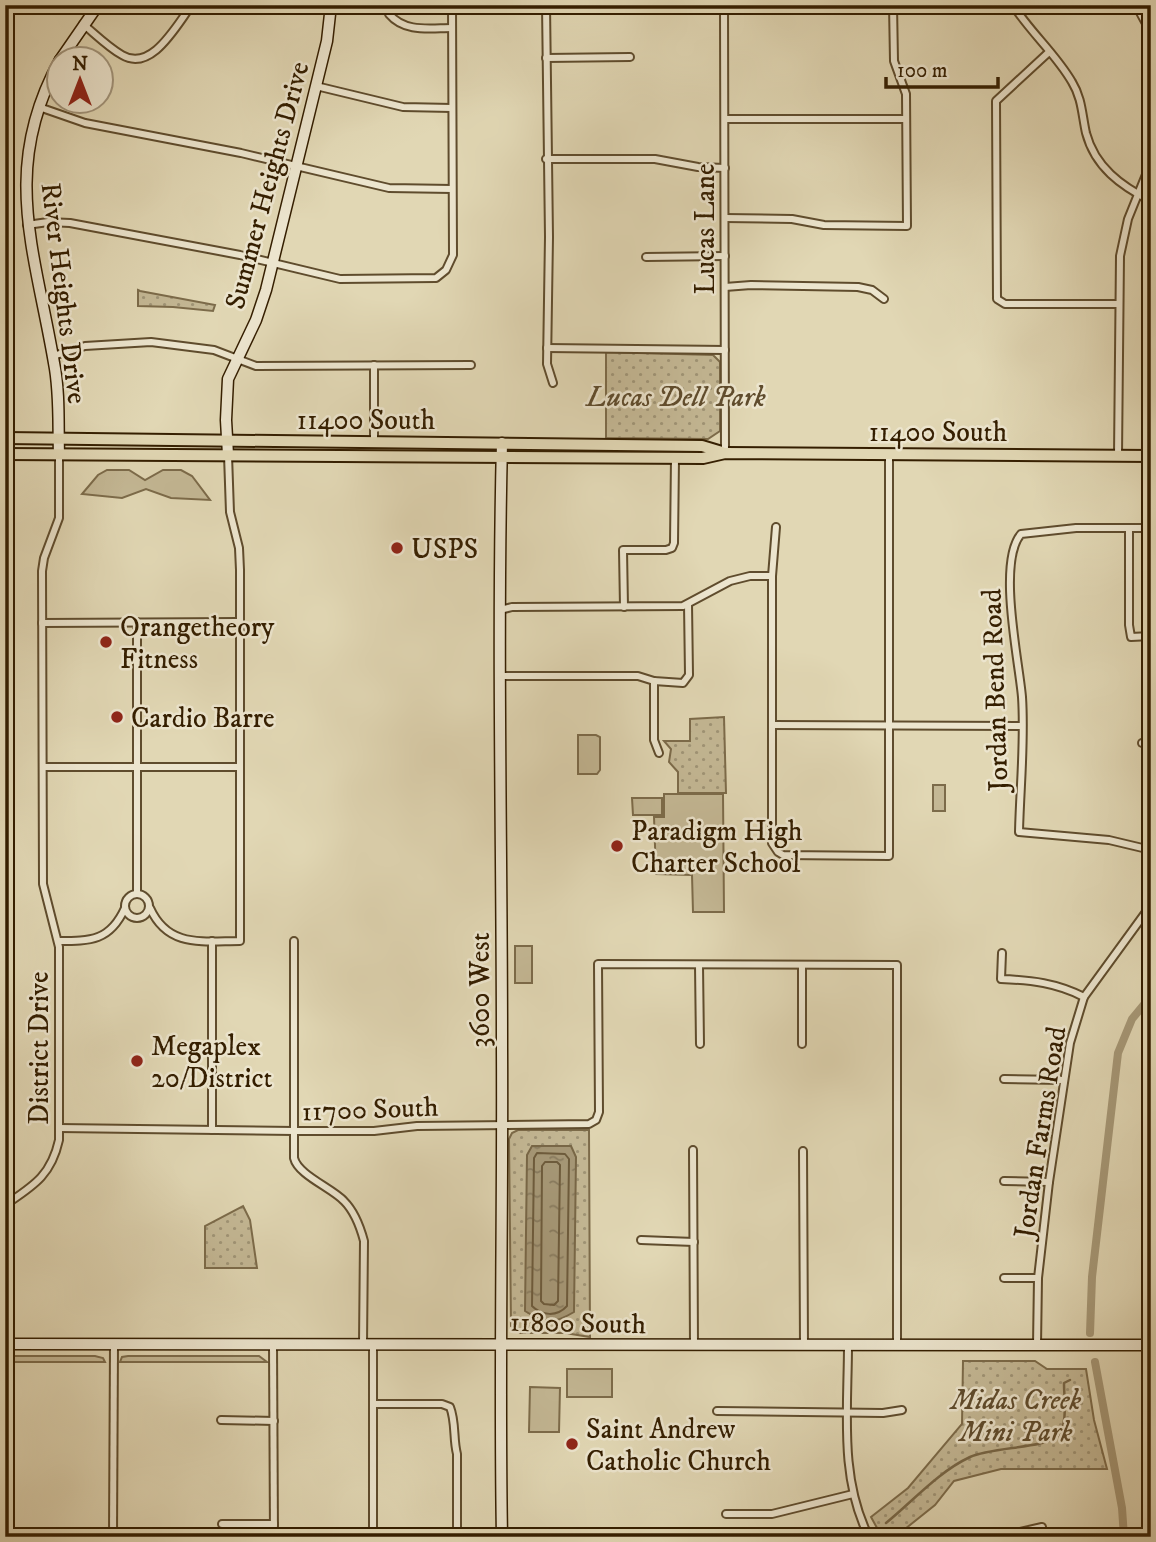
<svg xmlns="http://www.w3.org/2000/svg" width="1156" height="1542" font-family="'IM FELL DW Pica',serif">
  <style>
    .green { fill: #c4b895; stroke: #7c6b4a; stroke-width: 2 }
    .park { fill: url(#park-dots); stroke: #7c6b4a; stroke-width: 2 }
    .water { fill: url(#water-ripples); stroke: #786747; stroke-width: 2 }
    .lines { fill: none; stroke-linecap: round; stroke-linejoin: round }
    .shore { stroke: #6d5b3c; stroke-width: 2 }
    .stream { stroke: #786747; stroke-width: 2.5 }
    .canal { stroke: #a69877; stroke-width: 8 }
    .street-casing { stroke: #5f4c2d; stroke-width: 10 }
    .secondary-casing { stroke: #341e00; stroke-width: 13 }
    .primary-casing { stroke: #341e00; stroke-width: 14 }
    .street { stroke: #ece5ce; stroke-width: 6 }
    .secondary { stroke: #ece5ce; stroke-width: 10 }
    .primary { stroke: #e1d7b4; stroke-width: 10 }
    .poi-dot { fill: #8f2418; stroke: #ece5ce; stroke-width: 2.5 }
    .labels { text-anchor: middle; stroke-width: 5; stroke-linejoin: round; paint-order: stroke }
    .street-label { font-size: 28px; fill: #341e00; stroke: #ece5ce }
    .park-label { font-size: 28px; font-style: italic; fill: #5f4c2d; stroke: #ece5ce }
    .poi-label { font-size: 28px; fill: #341e00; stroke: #ece5ce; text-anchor: start }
  </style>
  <defs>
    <pattern id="park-dots" width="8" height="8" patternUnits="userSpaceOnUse" patternTransform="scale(1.75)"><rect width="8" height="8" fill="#c4b895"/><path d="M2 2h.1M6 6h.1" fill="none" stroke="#a09577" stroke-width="1.8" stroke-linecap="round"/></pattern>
    <pattern id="water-ripples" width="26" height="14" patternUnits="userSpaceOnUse" patternTransform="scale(1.75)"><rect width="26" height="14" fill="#a69877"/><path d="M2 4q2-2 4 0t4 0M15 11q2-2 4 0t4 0" fill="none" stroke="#887b5f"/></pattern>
  </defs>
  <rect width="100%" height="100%" fill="#e1d7b4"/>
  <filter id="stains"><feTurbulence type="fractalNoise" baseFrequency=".00286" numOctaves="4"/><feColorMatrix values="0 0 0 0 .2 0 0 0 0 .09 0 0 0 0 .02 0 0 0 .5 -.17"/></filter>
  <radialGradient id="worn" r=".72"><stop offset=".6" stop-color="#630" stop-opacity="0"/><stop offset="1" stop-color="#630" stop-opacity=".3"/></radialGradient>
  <g class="green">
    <polygon points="107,470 129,470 145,480 163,470 181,470 192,476 210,500 171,498 146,489 122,498 82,494 98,475"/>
    <polygon points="578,735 596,735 600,737 600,770 597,774 578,774"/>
    <rect x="933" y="785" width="12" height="26"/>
    <polygon points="664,794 723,794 724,912 693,912 692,875 656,874 654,817 664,817"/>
    <polygon points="632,798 662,798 662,815 633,815"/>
    <rect x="515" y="946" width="17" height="37"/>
    <polygon points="5,1356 95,1356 103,1358 105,1362 5,1362"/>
    <polygon points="128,1356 259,1356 267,1362 120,1362 122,1357"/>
    <rect x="567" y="1369" width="45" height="28"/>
    <polygon points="530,1387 560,1388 559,1432 529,1432"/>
  </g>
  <g class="park">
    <polygon points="138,290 140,291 215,305 213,311 173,307 138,306"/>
    <polygon points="606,352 713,355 720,362 720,431 708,439 606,438"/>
    <polygon points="724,717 726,793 678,793 678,772 669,762 671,749 664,741 690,741 690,719"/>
    <polygon points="518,1130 589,1130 590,1337 565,1333 520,1333 511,1326 509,1139 512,1133"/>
    <polygon points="243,1206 250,1220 257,1268 205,1268 205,1226"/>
    <polygon points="963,1361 1035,1361 1047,1369 1086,1369 1094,1420 1107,1469 1001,1469 954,1481 935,1505 895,1537 882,1537 871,1517 908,1488 962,1424"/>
  </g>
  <path class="water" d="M 532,1146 L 571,1146 L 576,1157 L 574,1312 C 554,1324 545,1324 525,1311 L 527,1155 Z"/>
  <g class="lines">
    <g class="shore">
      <path d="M 537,1153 L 565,1154 L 569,1159 L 567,1306 C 557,1317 542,1316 532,1306 L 534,1158 Z"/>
      <polygon points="545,1162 557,1162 560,1165 558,1301 554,1305 544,1304 541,1301 542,1166"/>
    </g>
    <path class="stream" d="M 886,1523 C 913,1501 938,1472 970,1457 C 991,1447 1046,1448 1058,1436 C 1068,1425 1064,1398 1064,1383 L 1070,1380"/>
    <g class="canal">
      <polyline points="1090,1333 1092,1277 1118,1053 1132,1019 1151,996"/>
      <polyline points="1095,1362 1122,1508 1124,1537"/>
    </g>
    <g class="street-casing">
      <g id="street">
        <polyline points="546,5 549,237 547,364 553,383"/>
        <polyline points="724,5 725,453"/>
        <path d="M 1013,5 C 1030,32 1056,54 1072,82 C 1082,98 1082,115 1086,133 C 1095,167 1121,186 1151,201"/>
        <polyline points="1136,5 1151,33"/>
        <path d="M 389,14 C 405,33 430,28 452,28"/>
        <path d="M 83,24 C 95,34 108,47 122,55 C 152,73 177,24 192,5"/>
        <polyline points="1049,52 996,101 997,299 1005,304 1118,304"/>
        <polyline points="546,58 630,57"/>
        <polyline points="316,86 403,107 452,108"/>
        <polyline points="39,107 85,123 241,153 389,188 452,189"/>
        <polyline points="725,119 906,119"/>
        <polyline points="546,159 655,159 698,167 725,168"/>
        <polyline points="725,218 792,219 824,225 907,226 906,94 894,61 893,5"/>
        <polyline points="27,225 48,222 70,223 240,255 340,279 436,278 446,270 453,255 452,5"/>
        <polyline points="646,257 725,256"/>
        <polyline points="725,287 751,285 858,287 872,290 884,299"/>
        <polyline points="547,348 725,350"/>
        <polyline points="53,356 85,346 151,342 214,350 256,366 471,365"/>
        <polyline points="374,365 374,442"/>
        <polyline points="1118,455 1120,256 1128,219 1151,162"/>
        <polyline points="776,527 772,576 772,843 778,852 783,855 889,856 889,454"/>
        <polyline points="1129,528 1129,625 1131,637 1151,636"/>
        <path d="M 1151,528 L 1076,528 L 1021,534 C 997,562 1019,661 1022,697 C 1025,742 1020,787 1019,832 L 1109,840 L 1151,850"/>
        <polyline points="624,607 623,550 666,550 672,548 674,543 675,458"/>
        <polyline points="500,610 512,607 683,606 730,581 750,576 772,576"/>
        <polyline points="137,622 137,893"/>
        <polyline points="42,623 239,622"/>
        <polyline points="501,676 638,676 654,681 683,683 689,675 688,604"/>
        <polyline points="654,681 654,740 659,753"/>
        <polyline points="772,725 1022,726"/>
        <polyline points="1142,743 1151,743"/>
        <polyline points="43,767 240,767"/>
        <circle cx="137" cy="906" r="12"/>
        <path d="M 150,908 C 168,948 202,941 240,941 L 240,570 L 239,548 L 230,512 L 228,455"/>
        <path d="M 58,941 C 91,941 110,941 125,908"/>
        <polyline points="212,941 212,1130"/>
        <path d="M 294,941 L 294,1158 C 298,1175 332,1188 344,1201 C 355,1212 360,1226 364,1241 L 363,1344"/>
        <path d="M 1002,953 L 1001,979 C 1031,980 1057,983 1084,997"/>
        <polyline points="699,965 700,1044"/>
        <polyline points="802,966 802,1044"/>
        <polyline points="1004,1079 1063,1080"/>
        <polyline points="59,1128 294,1131 374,1131 417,1126 589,1124 596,1120 599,1112 598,964 897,965 897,1344"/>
        <polyline points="693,1150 694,1345"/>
        <polyline points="803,1151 804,1345"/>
        <polyline points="1004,1181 1049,1182"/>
        <path d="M 5,1205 C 33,1186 51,1176 59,1140 L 59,947 L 43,884 L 42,571 L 44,558 L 59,518 L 59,454"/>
        <polyline points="641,1240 694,1242"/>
        <polyline points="1004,1278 1038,1278"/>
        <polyline points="273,1345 274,1537"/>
        <path d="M 848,1345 C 848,1409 839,1478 869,1537"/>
        <polyline points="1037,1345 1038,1278 1049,1182 1070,1043 1084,997 1151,905"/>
        <path d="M 373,1404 L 442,1404 L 450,1407 C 456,1422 453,1439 457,1454 L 457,1537"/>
        <polyline points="717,1411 883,1413 902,1410"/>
        <polyline points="221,1420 274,1421"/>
        <polyline points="726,1514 772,1514 853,1494"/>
        <polyline points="222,1524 274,1524"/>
        <polyline points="113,1537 114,1345"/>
        <polyline points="373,1537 373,1344"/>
        <polyline points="997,1537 1042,1527"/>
      </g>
    </g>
    <g class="secondary-casing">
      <g id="secondary">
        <polyline points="60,60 98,5"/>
        <path d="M 502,443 C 497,644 502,846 502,1048 C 503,1211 499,1374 502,1537"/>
        <path d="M 59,454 C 58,424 60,393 54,363 C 35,251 0,168 60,60"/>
        <polyline points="228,455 226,420 228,379 256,320 266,290 327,41 331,5"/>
        <polyline points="5,1344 1151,1345"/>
      </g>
    </g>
    <g class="primary-casing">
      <g id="primary">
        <polyline points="5,438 702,446 722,452"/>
        <polyline points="5,454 703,458 725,453 1151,456"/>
      </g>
    </g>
    <use href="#street" class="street"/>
    <use href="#secondary" class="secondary"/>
    <use href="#primary" class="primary"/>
  </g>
  <g class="poi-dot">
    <circle cx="397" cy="548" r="7"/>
    <circle cx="106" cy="642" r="7"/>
    <circle cx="117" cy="717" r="7"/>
    <circle cx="617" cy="846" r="7"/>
    <circle cx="137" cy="1061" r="7"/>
    <circle cx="572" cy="1444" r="7"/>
  </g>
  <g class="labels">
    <g class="street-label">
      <text transform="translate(266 185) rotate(-75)" y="10">Summer Heights Drive</text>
      <text transform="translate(704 229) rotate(-90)" y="10">Lucas Lane</text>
      <text transform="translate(65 293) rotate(83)" y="10">River Heights Drive</text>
      <text x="366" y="429">11400 South</text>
      <text x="938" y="441">11400 South</text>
      <text transform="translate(994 690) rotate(-92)" y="10">Jordan Bend Road</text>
      <text transform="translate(479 990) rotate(-90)" y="10">3600 West</text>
      <text transform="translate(38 1048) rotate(-90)" y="10">District Drive</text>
      <text transform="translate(370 1108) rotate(-2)" y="10">11700 South</text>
      <text transform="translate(1039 1132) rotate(-81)" y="10">Jordan Farms Road</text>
      <text transform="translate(578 1322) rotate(1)" y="10">11800 South</text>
    </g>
    <g class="park-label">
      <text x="676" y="406">Lucas Dell Park</text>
      <text x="1016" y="1409">Midas Creek<tspan x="1016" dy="32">Mini Park</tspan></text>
    </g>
    <g class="poi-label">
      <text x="411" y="558">USPS</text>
      <text x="120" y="636">Orangetheory<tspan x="120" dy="32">Fitness</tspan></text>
      <text x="131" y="727">Cardio Barre</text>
      <text x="631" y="840">Paradigm High<tspan x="631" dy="32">Charter School</tspan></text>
      <text x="151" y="1055">Megaplex<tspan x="151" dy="32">20/District</tspan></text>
      <text x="586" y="1438">Saint Andrew<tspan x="586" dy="32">Catholic Church</tspan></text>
    </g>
  </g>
  <rect width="1156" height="1542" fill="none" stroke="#e1d7b4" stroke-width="28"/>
  <rect x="7" y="7" width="1142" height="1528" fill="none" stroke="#341e00" stroke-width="3.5"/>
  <rect x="14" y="14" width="1128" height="1514" fill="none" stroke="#341e00" stroke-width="2"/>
  <g transform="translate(80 80)"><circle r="33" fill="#ece5ce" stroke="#a2957c" stroke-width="2"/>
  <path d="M0-5L12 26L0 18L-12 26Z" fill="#8f2418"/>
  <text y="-10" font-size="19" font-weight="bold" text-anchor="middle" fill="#341e00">N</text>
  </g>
  <path d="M886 77v10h112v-10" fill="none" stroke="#341e00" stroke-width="3.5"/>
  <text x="897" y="77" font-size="21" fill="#341e00" stroke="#ece5ce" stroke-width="5" paint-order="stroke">100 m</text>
  <rect width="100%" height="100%" filter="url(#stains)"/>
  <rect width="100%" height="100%" fill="url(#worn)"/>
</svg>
